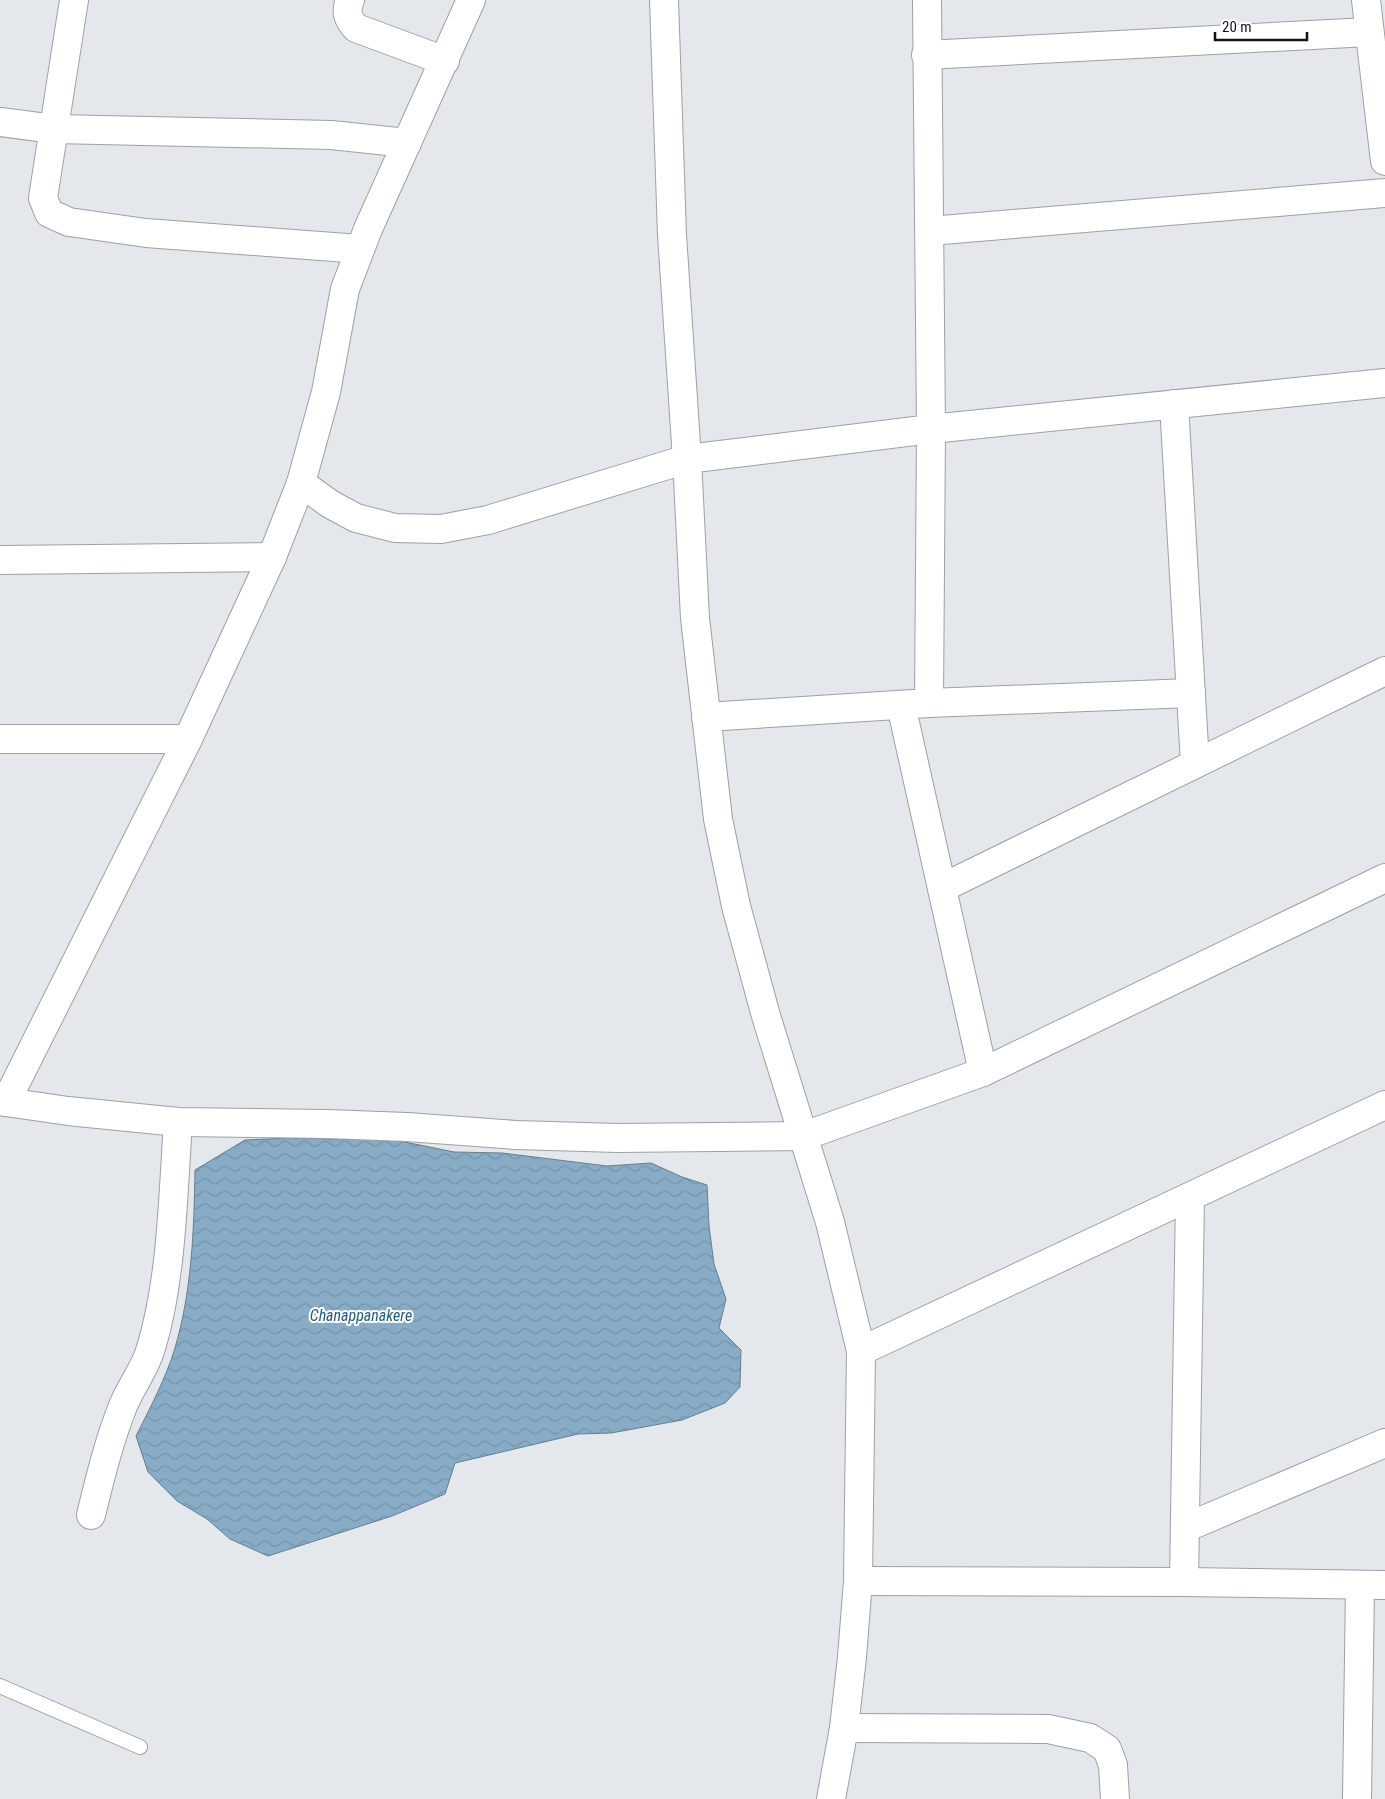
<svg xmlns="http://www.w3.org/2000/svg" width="1385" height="1799" font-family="'Roboto Condensed',sans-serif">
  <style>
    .water { fill: url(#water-waves); stroke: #657e90 }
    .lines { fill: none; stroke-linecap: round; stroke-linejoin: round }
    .service-casing { stroke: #9da0a4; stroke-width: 16 }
    .minor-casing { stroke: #9da0a4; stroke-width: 30 }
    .tertiary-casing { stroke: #9da0a4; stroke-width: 30 }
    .service { stroke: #fff; stroke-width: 14 }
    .minor { stroke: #fff; stroke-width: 28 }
    .tertiary { stroke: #fff; stroke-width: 28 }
    .labels { text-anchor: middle; stroke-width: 4; stroke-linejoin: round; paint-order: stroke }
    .water-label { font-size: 16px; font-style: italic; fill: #245b81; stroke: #fff }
  </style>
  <defs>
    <pattern id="water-waves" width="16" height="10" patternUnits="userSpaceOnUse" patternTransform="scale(1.25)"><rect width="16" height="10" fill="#89acc6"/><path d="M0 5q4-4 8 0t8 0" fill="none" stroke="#7593a9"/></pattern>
  </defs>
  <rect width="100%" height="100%" fill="#e4e7eb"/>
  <path class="water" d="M 290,1138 L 395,1140 L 454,1152 L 502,1153 L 607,1166 L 651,1163 L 682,1177 L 707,1185 L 709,1226 L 714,1264 L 726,1299 L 719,1328 L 741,1350 L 740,1387 L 725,1403 L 682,1420 L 611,1433 L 578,1434 L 455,1463 L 445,1494 L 392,1516 L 268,1556 L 230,1539 L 207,1519 L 177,1501 L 148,1472 L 136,1436 C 150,1408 166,1378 175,1348 C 192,1290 194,1230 195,1170 L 245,1140 Z"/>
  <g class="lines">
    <g class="service-casing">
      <polyline id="service" points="0,1686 140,1747"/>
    </g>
    <g class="minor-casing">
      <g id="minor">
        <polyline points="74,0 43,198 49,213 69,222 146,233 360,249"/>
        <path d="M 350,0 C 345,12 348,19 356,28 L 445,61"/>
        <polyline points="927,0 931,429 929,703"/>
        <polyline points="1366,0 1385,161"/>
        <polyline points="926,55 1369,32"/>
        <polyline points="0,122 54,129 331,135 407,143"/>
        <polyline points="930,231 1385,193"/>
        <polyline points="1174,404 1195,764"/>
        <polyline points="301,483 330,504 356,518 395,528 441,529 488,520 687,459 931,429 1385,383"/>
        <polyline points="0,560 272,557"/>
        <polyline points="901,705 983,1072"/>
        <polyline points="706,717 929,703 1191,693"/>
        <polyline points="0,739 188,739"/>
        <polyline points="942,888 1385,671"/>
        <polyline points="0,1101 68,1111 178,1122 327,1124 407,1127 516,1135 618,1138 804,1136 983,1072 1385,878"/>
        <polyline points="6,1102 188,739 272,557 301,483 326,392 345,289 368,229 471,0"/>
        <polyline points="861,1351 1385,1105"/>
        <path d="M 91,1515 C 100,1478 109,1441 123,1406 C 131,1386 145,1369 151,1348 C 172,1279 173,1194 178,1122"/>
        <polyline points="1185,1528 1385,1443"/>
        <polyline points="858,1581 1184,1582 1385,1585"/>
        <polyline points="1184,1582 1190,1197"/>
        <polyline points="844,1728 1048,1729 1090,1738 1107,1749 1113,1765 1115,1799"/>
        <polyline points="1357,1799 1360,1585"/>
      </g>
    </g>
    <g class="tertiary-casing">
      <polyline id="tertiary" points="664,0 672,235 687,459 695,618 718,819 736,906 766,1016 830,1222 861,1351 858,1581 852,1657 844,1728 831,1799"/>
    </g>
    <use href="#service" class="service"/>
    <use href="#minor" class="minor"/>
    <use href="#tertiary" class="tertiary"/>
  </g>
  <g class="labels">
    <g class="water-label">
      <text x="361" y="1321">Chanappanakere</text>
    </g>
  </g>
  <path d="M1215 32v8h92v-8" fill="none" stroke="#111213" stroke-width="2.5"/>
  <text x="1222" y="32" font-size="15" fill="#111213" stroke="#ffffff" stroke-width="4" paint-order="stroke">20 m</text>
</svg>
